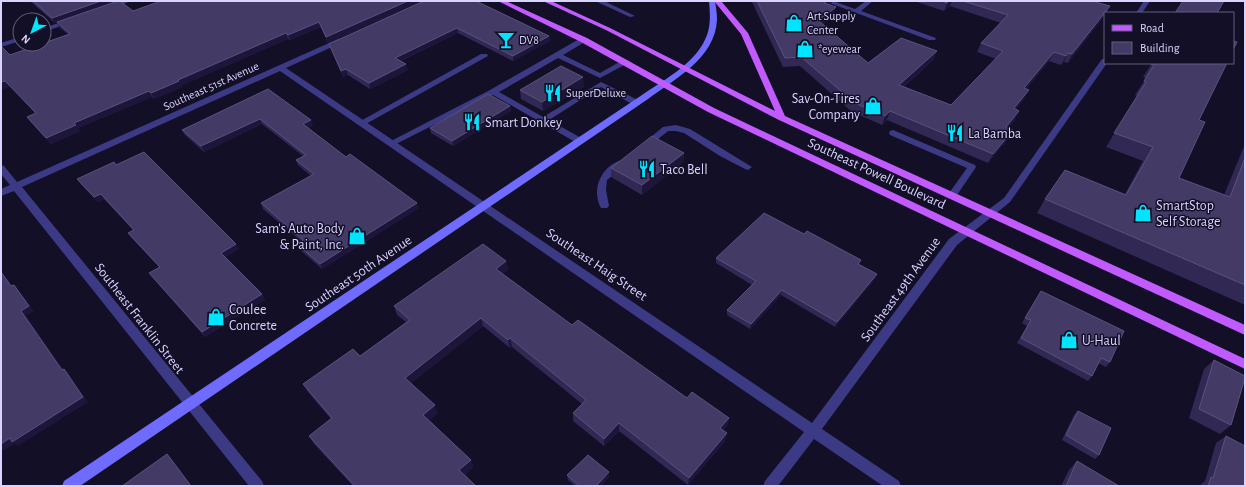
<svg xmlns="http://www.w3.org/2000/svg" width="1246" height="487" font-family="'Alegreya Sans',sans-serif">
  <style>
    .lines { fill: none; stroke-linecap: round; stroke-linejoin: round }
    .service { fill: #3d3a85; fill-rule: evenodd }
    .minor { fill: #3d3a85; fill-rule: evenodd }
    .tertiary { fill: #3d3a85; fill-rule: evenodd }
    .secondary { fill: #6f6bff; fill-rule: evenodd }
    .primary { fill: #c25bff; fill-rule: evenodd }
    .wall { fill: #312854 }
    .shaded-wall { fill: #1d163a }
    .building { fill: #433a66; stroke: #5a527e }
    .labels { text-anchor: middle; stroke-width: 3; stroke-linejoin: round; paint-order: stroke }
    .far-poi-label { font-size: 12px; fill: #d9d4ff; stroke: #130f26; text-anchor: start }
    .far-street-label { font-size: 12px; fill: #d9d4ff; stroke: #130f26 }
    .poi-label { font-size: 14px; fill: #d9d4ff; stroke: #130f26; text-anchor: start }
    .street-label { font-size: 14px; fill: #d9d4ff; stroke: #130f26 }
  </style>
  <rect width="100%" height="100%" fill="#130f26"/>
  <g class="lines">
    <g class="service">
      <polygon points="595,1 604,1 635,16 630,17"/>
      <polygon points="581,38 587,38 588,40 563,55 600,73 623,60 626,60 630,62 600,78 558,58 499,92 543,117 601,82 640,101 640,105 634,105 601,87 549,120 583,139 584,141 583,143 577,143 493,95 394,145 388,145 387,143 490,90"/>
      <polygon points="481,54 487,54 488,56 364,125 361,125 357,123"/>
      <polygon points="676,125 690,129 752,167 748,170 745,169 720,156 684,133 676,131 668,131 647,148 641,148 640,146 663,127"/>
      <polygon points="893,130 975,165 976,167 955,198 952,199 947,196 967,168 890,135 889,133 890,131"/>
      <path d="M 622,160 L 626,163 L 625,165 L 607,180 L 606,190 L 609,206 L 607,208 L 601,208 C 591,189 601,166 622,160 Z"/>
    </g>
    <g class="minor">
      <polygon points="824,1 833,1 855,9 866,1 873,1 861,11 936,38 935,40 929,40"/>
      <polygon points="1144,1 1150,1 1142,13 1136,13"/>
      <polygon points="338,39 344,39 345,41 286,68 812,423 949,239 1004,198 1102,59 1105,59 1105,63 1107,63 1010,202 957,245 822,429 899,481 901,486 883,486 814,439 778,486 763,486 765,481 804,432 280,71 22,187 262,481 264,486 249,486 14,191 1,196 1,189 10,185 1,174 1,165 4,166 17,182"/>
    </g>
    <g class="tertiary">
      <polygon points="121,1 131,1 110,9 107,7"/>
      <polygon points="70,19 73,21 72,22 44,32 44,28"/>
      <polygon points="20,37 20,41 1,47 1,43"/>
    </g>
    <path class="secondary" d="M 709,1 L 715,1 C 716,7 717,14 717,20 C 715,58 676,78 648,99 L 80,486 L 62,486 L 64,481 L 642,95 C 665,79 697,63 707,35 C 711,24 710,12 709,1 Z"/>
    <g class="primary">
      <polygon points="498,1 506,1 587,38 714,108 1245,359 1245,369 708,112 581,42"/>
      <polygon points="543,1 551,1 610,28 775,111 741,34 714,1 721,1 748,33 785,116 1245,325 1245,335 779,120 606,30"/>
    </g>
  </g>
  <g class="wall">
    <polygon points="30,1 116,1 55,23"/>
    <polygon points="161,1 422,1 328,43 321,27 290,40 288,39 182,85 182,87 154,99 152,97 78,128 80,131 51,144 31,122 27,117 35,113 10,86 1,90 1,46 10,55 68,34 60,28 57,22 133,11"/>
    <polygon points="424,1 549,36 550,41 513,61 458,33 401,61 408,70 370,89 348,75 343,77 329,44"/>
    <polygon points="752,1 832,1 831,5 834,16 823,24 868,63 937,51 933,60 904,87 951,105 996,59 977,52 981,43 1001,23 950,6 944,11 914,1 1092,1 1110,6 1106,13 1105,13 1105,15 1068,63 1064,62 1061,65 1049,61 1026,89 1024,99 1016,109 1015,120 1008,128 1008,139 988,163 887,120 882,125 852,112 800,66 783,67 752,2"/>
    <polygon points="1152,63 1227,63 1199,120 1179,178 1224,195 1245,144 1245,305 1037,213 1045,199 1125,194 1143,161 1106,147 1137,96 1135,95 1146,78 1143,77"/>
    <polygon points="584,87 543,111 521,99 520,90"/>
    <polygon points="268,89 313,125 308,128 346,157 419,208 322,269 299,249 297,244 301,241 263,209 261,203 311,176 298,165 296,160 303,156 262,124 204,152 185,135 182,130"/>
    <polygon points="510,106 511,111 453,146 431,133 430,128"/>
    <polygon points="684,153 683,162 642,195 611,177 611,168"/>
    <polygon points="116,165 236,244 239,249 225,257 262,294 265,300 205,337 153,278 149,273 159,267 132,238 128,233 133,230 104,199 98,202 81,184 77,179"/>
    <polygon points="804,234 861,260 859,264 877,274 875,279 835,327 781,295 750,329 727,315 727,310 752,285 716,263 716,258"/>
    <polygon points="506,261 508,270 502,274 572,325 687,398 729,418 727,426 723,430 725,441 688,485 619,431 604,446 573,421 573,413 582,404 512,347 510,348 483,326 411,383 438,413 429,420 471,460 473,467 465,475 476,486 353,486 314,444 309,436 331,419 308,392 303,384 360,356 406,322 397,315 394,306"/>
    <polygon points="1041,291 1110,362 1106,367 1098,363 1092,376 1088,381 1017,343 1027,326 1022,323"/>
    <polygon points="1214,360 1231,425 1220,434 1189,418 1204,369"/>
    <polygon points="1078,411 1099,455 1095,459 1062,440 1074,415"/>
    <polygon points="1226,436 1245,486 1200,486 1201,484 1205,481 1216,443"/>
    <polygon points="1077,461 1119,486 1061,486 1069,470"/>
    <polygon points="609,472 609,477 600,486 575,486 568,480 567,475"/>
  </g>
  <g class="shaded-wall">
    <polygon points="101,1 117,1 55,23 52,18"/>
    <polygon points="408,1 422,1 328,43 326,37"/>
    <polygon points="827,1 832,1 831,5 824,3"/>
    <polygon points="949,1 952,1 950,6 944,11 947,3"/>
    <polygon points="1110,6 1106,13 1105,13 1105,15 1068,63 1072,54"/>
    <polygon points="836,7 834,16 817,29 819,21"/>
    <polygon points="319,22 321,27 290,40 288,35"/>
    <polygon points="457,28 458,33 396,63 395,58"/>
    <polygon points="286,33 288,39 182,85 182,87 154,99 151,93 178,80"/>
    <polygon points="549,36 550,41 513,61 513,56"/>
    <polygon points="937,51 933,60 896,94 899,85"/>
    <polygon points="1054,52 1049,61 1019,97 1024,88"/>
    <polygon points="1068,53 1064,62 1061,65 1066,56"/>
    <polygon points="406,64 408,70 370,89 369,83"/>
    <polygon points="346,69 348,75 343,77 341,71"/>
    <polygon points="583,77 584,87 543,111 542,102"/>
    <polygon points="5,81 10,86 1,90 1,82"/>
    <polygon points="1029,90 1024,99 1009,118 1014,108"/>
    <polygon points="149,91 152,97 78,128 80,131 51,144 46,138 74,123"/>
    <polygon points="510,106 511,111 453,146 452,141"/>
    <polygon points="890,111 887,120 882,125 885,116"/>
    <polygon points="1019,111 1015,120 1001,136 1006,127"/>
    <polygon points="260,119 262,124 204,152 201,146"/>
    <polygon points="311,120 313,125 305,129 303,124"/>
    <polygon points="1013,130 1008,139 988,163 993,154"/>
    <polygon points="684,153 683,162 642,195 642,185"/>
    <polygon points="101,194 104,199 98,202 94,197"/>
    <polygon points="417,203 419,208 322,269 320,264"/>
    <polygon points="236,244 239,249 224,258 221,253"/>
    <polygon points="506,261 508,270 497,278 496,269"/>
    <polygon points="1,270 16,291 11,286 1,272"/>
    <polygon points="877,274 875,279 835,327 837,322"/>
    <polygon points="14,285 18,290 34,311 26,316 67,375 62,370 21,311"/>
    <polygon points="782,290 781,295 750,329 751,324"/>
    <polygon points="262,294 265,300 205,337 202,332"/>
    <polygon points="481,318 483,326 408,386 405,378"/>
    <polygon points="510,338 512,347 510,348 508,340"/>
    <polygon points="64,369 69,374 88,402 18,446 15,444 1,452 1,444"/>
    <polygon points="435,405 438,413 426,423 423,415"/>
    <polygon points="729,418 727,426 719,436 720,428"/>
    <polygon points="619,423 619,431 604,446 604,439"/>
    <polygon points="727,433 725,441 688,485 689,478"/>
    <polygon points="167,454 172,459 192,486 191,486"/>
    <polygon points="471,460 473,467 462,478 459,470"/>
    <polygon points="609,472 609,477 600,486 596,486"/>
  </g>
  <g class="building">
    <polygon points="33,1 101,1 52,18"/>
    <polygon points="118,1 120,1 133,11 161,1 408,1 326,37 319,22 288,35 286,33 178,80 179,81 151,93 149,91 74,123 76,125 46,138 27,117 36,113 5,81 1,82 1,46 10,55 41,44 44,44 44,43 70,34 57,22"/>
    <polygon points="424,1 476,1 549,36 513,56 457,28 395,58 406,64 369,83 346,69 341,71 329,44"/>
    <polygon points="757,1 827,1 824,3 836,7 819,21 868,63 901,38 937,51 899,85 951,105 1003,51 981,43 1008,15 963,1 1092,1 1110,6 1072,54 1068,53 1066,56 1054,52 1024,88 1029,90 1014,108 1019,111 1006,127 1013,130 993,154 890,111 885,116 855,103 801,57 785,58"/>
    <polygon points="942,1 949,1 947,3"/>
    <polygon points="1183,1 1224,1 1217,13 1175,13"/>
    <polygon points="1233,41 1237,42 1233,50"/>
    <polygon points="1152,63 1227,63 1199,120 1205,122 1179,178 1230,197 1245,158 1245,285 1045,199 1065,170 1126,195 1153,147 1114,133 1146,82 1144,81 1154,65 1151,64"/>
    <polygon points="561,66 583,77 542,102 520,90"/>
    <polygon points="268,89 311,120 303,124 346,157 350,154 417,203 320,264 297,244 303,240 261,203 314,174 296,160 306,155 260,119 201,146 182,130"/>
    <polygon points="488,94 510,106 452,141 430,128"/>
    <polygon points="652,136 684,153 642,185 611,168"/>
    <polygon points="144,152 236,244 221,253 262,294 202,332 149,273 160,267 128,233 134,230 101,194 94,197 77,179 114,162 116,165"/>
    <polygon points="764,213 804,234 807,231 861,260 858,264 877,274 837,322 782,290 751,324 727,310 756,281 716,258"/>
    <polygon points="483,244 506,261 496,269 572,325 578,320 687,398 692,392 729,418 720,428 727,433 689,478 619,423 604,439 573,413 586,400 510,338 508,340 481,318 405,378 435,405 423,415 471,460 459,470 476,486 355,486 309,436 332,418 303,384 353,349 360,356 410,320 394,306"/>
    <polygon points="1,272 11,286 14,285 29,306 21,311 62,370 64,369 83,397 12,442 10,438 1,444"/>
    <polygon points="1041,291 1124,331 1110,362 1101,358 1092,376 1021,338 1031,320 1025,318"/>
    <polygon points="1214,360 1245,376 1245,378 1231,425 1199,409"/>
    <polygon points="1078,411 1111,428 1099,455 1066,435"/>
    <polygon points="1226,436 1245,446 1245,486 1208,486 1211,477 1213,478"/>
    <polygon points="167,454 191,486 122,486"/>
    <polygon points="588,455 609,472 596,486 579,486 567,475"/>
    <polygon points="1077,461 1119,486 1066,486"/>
  </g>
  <defs>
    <g id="shop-bare" transform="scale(1.38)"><path d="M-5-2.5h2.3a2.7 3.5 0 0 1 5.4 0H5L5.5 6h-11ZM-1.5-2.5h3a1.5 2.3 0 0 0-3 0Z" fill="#00e5ff" stroke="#130f26" stroke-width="2.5" paint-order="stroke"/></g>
    <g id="bar-bare" transform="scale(1.38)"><path d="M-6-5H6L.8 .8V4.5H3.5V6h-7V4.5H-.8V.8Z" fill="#00e5ff" stroke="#130f26" stroke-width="2.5" paint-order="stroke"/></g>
    <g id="restaurant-bare" transform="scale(1.38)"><path d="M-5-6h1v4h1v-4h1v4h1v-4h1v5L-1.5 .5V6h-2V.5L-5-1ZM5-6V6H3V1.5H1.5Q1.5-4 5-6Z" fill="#00e5ff" stroke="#130f26" stroke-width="2.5" paint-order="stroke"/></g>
  </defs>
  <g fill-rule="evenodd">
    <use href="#shop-bare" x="794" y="23"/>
    <use href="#bar-bare" x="506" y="40"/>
    <use href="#shop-bare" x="805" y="49"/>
    <use href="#restaurant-bare" x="553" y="93"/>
    <use href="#shop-bare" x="873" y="106"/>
    <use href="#restaurant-bare" x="472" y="122"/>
    <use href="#restaurant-bare" x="955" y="133"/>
    <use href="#restaurant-bare" x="647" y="169"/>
    <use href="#shop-bare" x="1143" y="213"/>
    <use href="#shop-bare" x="357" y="236"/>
    <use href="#shop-bare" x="216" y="317"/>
    <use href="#shop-bare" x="1069" y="340"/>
  </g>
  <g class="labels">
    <g class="far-poi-label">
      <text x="807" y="20">Art Supply<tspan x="807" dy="14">Center</tspan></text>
      <text x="519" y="44">DV8</text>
      <text x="818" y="53">*eyewear</text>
      <text x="566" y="97">SuperDeluxe</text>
    </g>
    <g class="far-street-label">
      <text transform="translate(211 86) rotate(-24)" y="4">Southeast 51st Avenue</text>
    </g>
    <g class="poi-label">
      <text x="860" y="103" text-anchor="end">Sav-On-Tires<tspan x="860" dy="16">Company</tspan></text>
      <text x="485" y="127">Smart Donkey</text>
      <text x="968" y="138">La Bamba</text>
      <text x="660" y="174">Taco Bell</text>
      <text x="1156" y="210">SmartStop<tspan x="1156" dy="16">Self Storage</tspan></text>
      <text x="344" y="233" text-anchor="end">Sam's Auto Body<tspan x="344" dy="16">&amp; Paint, Inc.</tspan></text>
      <text x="229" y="314">Coulee<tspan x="229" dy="16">Concrete</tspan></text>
      <text x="1082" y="345">U-Haul</text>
    </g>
    <g class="street-label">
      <text transform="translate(877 173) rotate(25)" y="5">Southeast Powell Boulevard</text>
      <text transform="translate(597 264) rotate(34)" y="5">Southeast Haig Street</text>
      <text transform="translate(358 273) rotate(-34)" y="5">Southeast 50th Avenue</text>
      <text transform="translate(900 289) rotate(-54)" y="5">Southeast 49th Avenue</text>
      <text transform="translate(140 318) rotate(52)" y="5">Southeast Franklin Street</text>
    </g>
  </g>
  <rect width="1246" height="487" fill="none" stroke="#d9d4ff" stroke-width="4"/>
  <rect x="1104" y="12" width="130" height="52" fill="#130f26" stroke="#625e7d"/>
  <rect x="1112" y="25" width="20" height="6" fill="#c25bff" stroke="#625e7d"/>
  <text x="1140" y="32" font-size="12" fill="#d9d4ff">Road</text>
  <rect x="1112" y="42" width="20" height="12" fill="#433a66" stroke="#625e7d"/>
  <text x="1140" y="52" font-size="12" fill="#d9d4ff">Building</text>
  <g transform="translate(32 32) rotate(221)"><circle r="19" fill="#130f26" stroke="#625e7d"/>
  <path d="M0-3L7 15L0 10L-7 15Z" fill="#00e5ff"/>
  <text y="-6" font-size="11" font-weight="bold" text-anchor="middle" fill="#d9d4ff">N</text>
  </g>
</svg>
